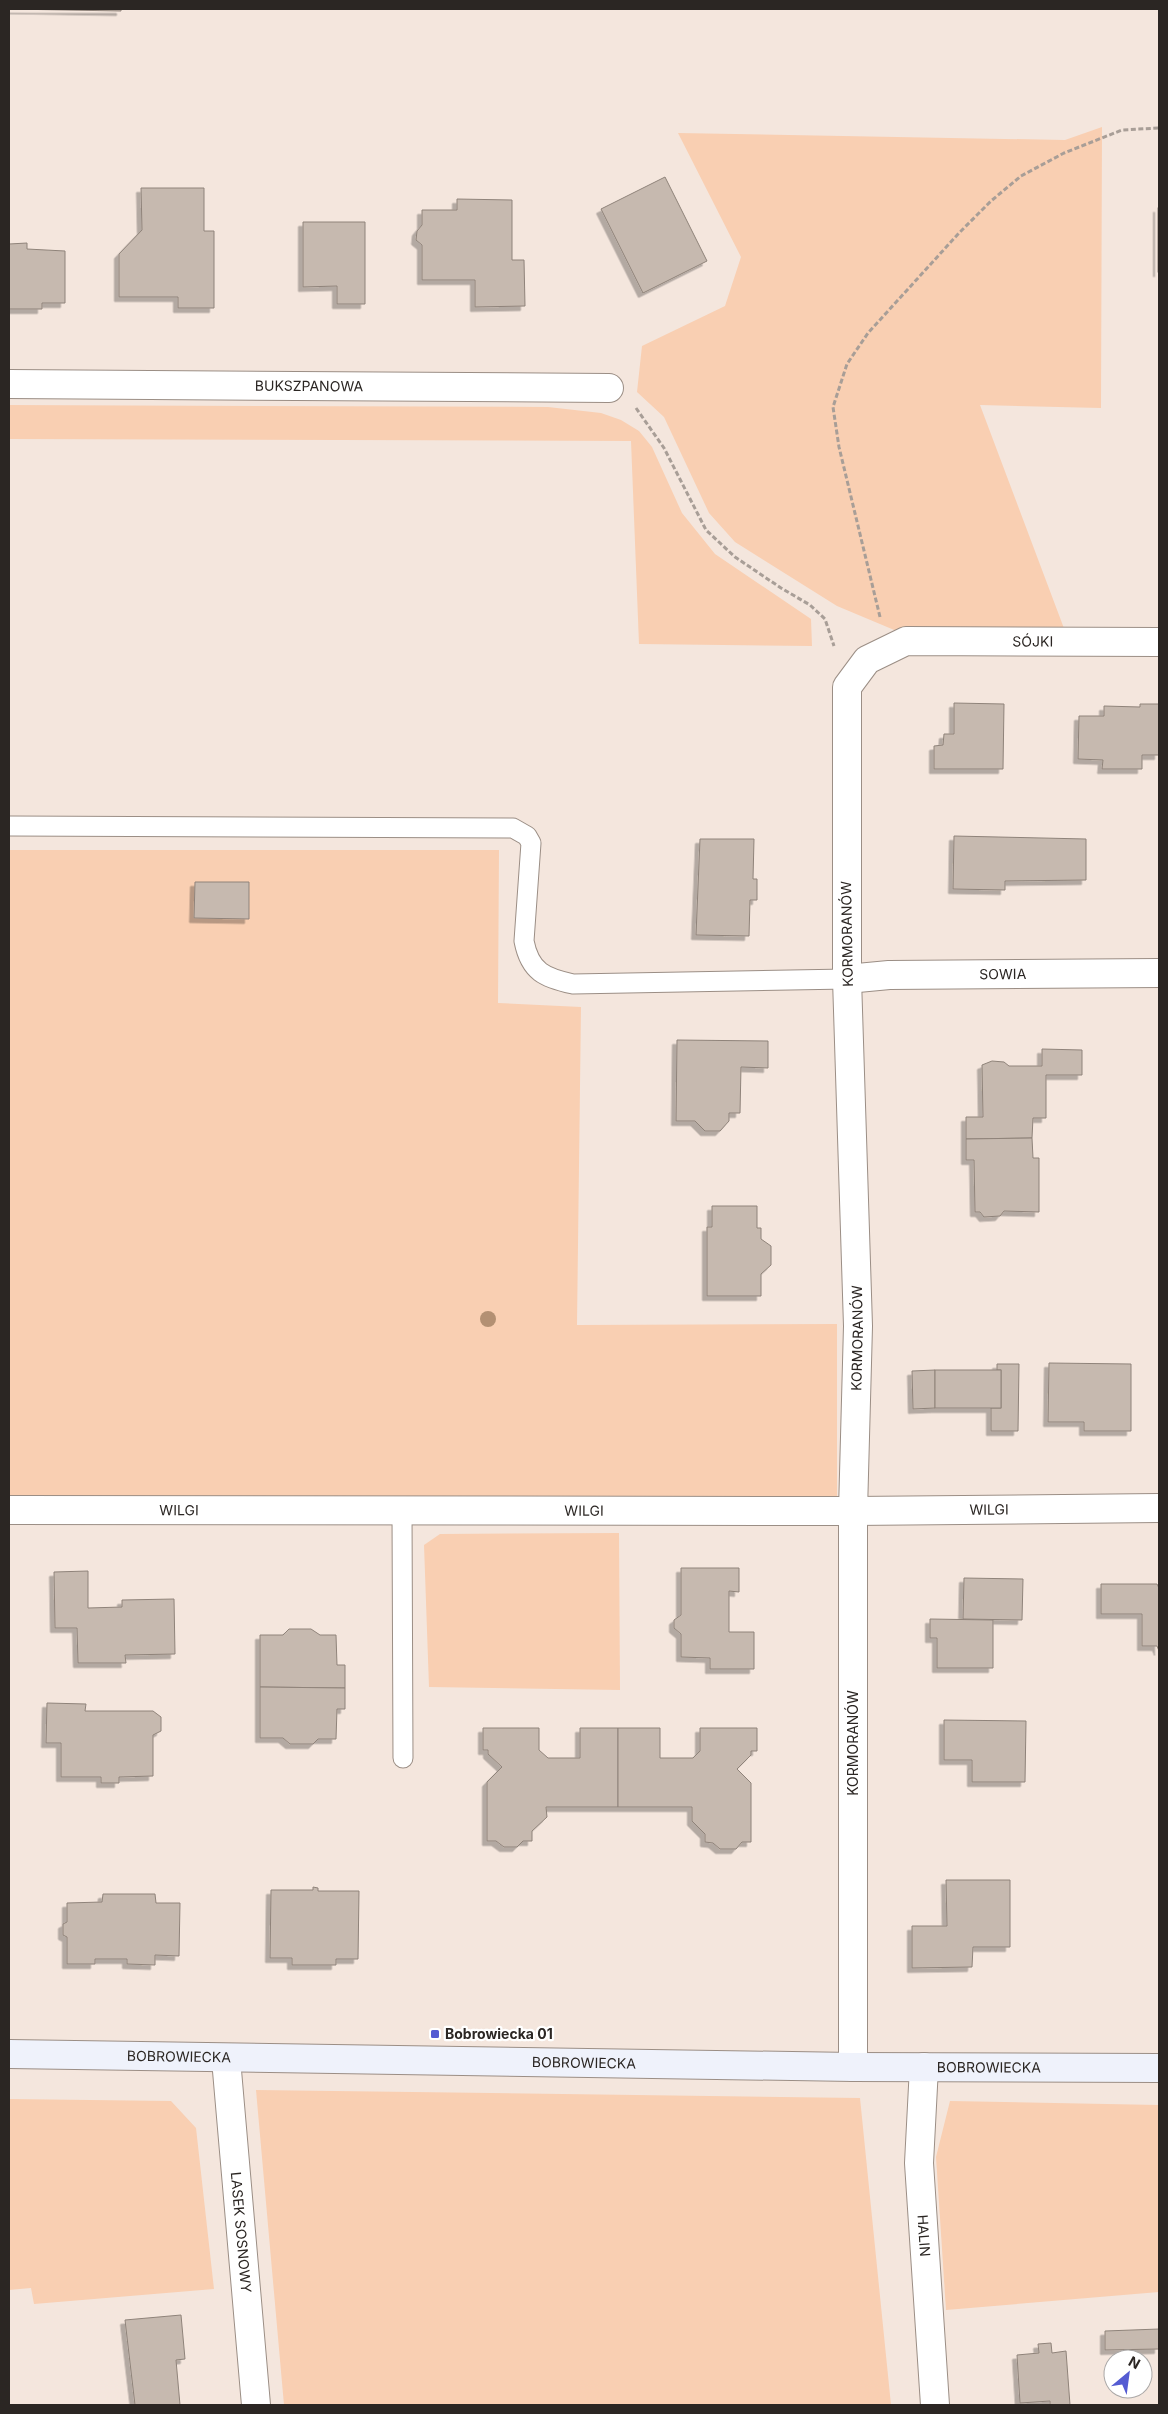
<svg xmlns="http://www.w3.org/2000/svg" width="1168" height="2414" font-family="Inter,sans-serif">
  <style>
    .green { fill: #f9cfb2 }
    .building { fill: #c6b9af; stroke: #8f837a; filter: url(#shadow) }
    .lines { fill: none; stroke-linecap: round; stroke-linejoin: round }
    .lane-casing { stroke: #9b8e85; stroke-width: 21 }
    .street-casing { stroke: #9b8e85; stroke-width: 30 }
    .secondary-casing { stroke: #9b8e85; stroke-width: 30 }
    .path { stroke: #a89e97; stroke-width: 3; stroke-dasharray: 5 2.5; stroke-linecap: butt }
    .lane { stroke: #fff; stroke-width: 19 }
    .street { stroke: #fff; stroke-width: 28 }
    .secondary { stroke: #eff2fb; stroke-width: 28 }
    .tree { fill: #b39073 }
    .poi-dot { fill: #545bd2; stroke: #fff; stroke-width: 2 }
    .labels { text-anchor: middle; stroke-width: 4.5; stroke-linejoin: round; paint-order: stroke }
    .street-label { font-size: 14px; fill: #2b2623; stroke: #fff }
    .poi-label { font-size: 14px; font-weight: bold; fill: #2b2623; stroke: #fff; text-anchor: start }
  </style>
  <defs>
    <filter id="shadow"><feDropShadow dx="-4.5" dy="4.5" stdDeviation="0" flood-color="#0004"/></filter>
  </defs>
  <rect width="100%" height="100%" fill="#f4e6dd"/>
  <g class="green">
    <polygon points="1102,127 1101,408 980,405 1065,631 899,632 837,606 735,542 709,513 664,417 637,392 642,346 725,306 741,257 678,133 1065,140"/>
    <polygon points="9,405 548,407 601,413 621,420 639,431 652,447 682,513 715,554 811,619 812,646 639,644 631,441 9,439"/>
    <polygon points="9,850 499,850 498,1003 581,1007 577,1325 837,1324 837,1503 9,1499"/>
    <polygon points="619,1533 620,1690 429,1687 424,1545 440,1534"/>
    <polygon points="256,2090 860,2098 891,2405 284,2405"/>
    <polygon points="9,2099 171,2101 196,2128 214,2289 34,2304 31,2288 9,2290"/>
    <polygon points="950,2101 1159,2105 1159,2292 946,2310 936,2157"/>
  </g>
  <g class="building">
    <polygon points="9,9 121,9 121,11"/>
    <polygon points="665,177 707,261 643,293 601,209"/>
    <polygon points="141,188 204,188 204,231 214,231 214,308 178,308 178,297 119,297 119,254 142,230"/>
    <polygon points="457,199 512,200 512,260 524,260 525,306 475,307 475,280 422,280 422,245 416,240 417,231 422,225 422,210 457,210"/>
    <rect x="1158" y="208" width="1" height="64"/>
    <polygon points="303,222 365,222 365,304 337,304 337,286 303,287"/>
    <polygon points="27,243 27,249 65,251 65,303 42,303 42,309 9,309 9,244"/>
    <polygon points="954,703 1004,704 1003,769 934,769 934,746 943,745 944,734 954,734"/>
    <polygon points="1140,704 1159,704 1159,755 1142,755 1142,769 1102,769 1103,760 1078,759 1079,716 1104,716 1104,706 1140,707"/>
    <polygon points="954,836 1086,839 1086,880 1005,881 1005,890 953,889"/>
    <polygon points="700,839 754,839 753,879 757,879 757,900 750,900 749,936 696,935"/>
    <polygon points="195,882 249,882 249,919 194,918"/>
    <polygon points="677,1040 768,1041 768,1068 741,1067 740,1113 729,1113 729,1121 720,1131 705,1131 695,1121 676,1121"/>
    <polygon points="1042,1049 1082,1050 1082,1075 1046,1075 1046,1118 1033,1118 1032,1138 966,1139 966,1117 983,1117 982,1065 992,1061 1004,1062 1009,1066 1042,1066"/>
    <polygon points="1032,1138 1033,1158 1039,1158 1039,1212 1004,1211 1000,1216 984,1217 980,1212 975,1212 974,1160 966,1160 966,1139"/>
    <polygon points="712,1206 757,1206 757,1228 761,1228 761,1239 771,1246 771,1265 761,1274 761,1296 707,1296 707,1227 712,1227"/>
    <polygon points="1049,1363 1131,1364 1131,1431 1084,1431 1084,1422 1048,1422"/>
    <polygon points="997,1364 1019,1364 1018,1431 991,1431 991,1408 1001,1408 1001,1370 997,1370"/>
    <polygon points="935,1370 935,1408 913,1409 912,1371"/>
    <rect x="935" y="1370" width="66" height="38"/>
    <polygon points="681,1568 739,1568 739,1592 729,1591 729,1632 754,1632 754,1669 710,1669 710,1658 681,1657 681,1634 674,1628 674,1620 681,1615"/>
    <polygon points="88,1571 88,1608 122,1607 122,1600 174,1599 175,1654 125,1655 126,1663 78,1663 77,1628 55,1628 54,1572"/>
    <polygon points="964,1578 1023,1579 1022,1620 963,1619"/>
    <polygon points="1101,1584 1157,1584 1159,1588 1159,1651 1157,1646 1142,1646 1142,1614 1101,1614"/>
    <polygon points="930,1619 993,1620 993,1668 937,1668 937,1638 930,1638"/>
    <polygon points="289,1629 311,1629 320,1635 336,1635 337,1665 345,1665 345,1688 260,1687 260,1635 283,1635"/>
    <polygon points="260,1687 345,1688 345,1709 337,1709 336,1739 318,1739 313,1744 290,1744 283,1738 260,1738"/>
    <polygon points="47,1703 86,1704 85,1711 153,1711 161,1717 161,1731 153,1735 153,1776 119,1777 119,1783 101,1783 101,1777 61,1777 61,1743 46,1743"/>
    <polygon points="944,1720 1026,1721 1025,1782 972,1782 972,1760 944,1760"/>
    <polygon points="483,1728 539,1728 539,1750 548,1758 580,1758 580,1728 618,1728 618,1807 546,1807 547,1817 532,1831 532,1841 523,1841 517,1847 504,1847 496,1841 487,1841 487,1782 502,1767 488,1754 488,1750 483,1750"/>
    <polygon points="618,1728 660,1728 660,1758 693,1758 700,1751 700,1728 757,1728 757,1751 751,1751 751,1755 737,1769 751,1783 751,1842 742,1842 736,1849 720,1849 713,1843 705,1842 705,1834 692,1821 692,1807 618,1807"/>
    <polygon points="946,1880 1010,1880 1010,1947 973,1947 972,1967 912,1968 912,1926 947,1926"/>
    <polygon points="313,1887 318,1888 318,1891 359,1891 358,1959 336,1959 336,1965 292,1965 292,1958 270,1958 271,1890 313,1890"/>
    <polygon points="103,1894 155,1894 156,1903 180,1903 179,1956 155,1955 155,1965 127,1964 127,1959 95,1959 95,1964 67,1964 67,1937 63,1935 63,1924 67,1922 67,1903 102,1902"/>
    <polygon points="181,2315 185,2359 176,2360 180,2405 135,2405 125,2320"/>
    <polygon points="1159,2329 1159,2349 1105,2350 1105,2331"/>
    <polygon points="1051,2343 1052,2353 1066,2351 1070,2405 1050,2405 1050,2401 1020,2403 1017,2355 1039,2353 1038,2344"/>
  </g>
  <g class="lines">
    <g class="lane-casing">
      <g id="lane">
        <path d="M 9,826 L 513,828 L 527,836 L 531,843 L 524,941 C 530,972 545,978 573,984 L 847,979"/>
        <polyline points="402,1511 403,1758"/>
      </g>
    </g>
    <g class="street-casing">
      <g id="street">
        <path id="s1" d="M 9,384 L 609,388"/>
        <path id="s2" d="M 847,979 L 889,975 L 1159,973"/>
        <path id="s3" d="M 9,1510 L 853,1511 L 1159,1508"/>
        <path id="s4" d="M 226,2059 L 256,2405"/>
        <path id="s5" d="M 853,2067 L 853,1511 L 858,1326 L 847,979 L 847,687 L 867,660 L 906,641 L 1159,642"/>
        <path id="s6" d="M 924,2067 L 919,2163 L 935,2405"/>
      </g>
    </g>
    <g class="secondary-casing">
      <g id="secondary">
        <path id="s7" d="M 9,2054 L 853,2067 L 1159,2068"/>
      </g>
    </g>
    <g class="path">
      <polyline points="636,408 664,448 706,530 735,557 781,588 810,605 825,619 834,646"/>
      <polyline points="880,617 839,447 833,407 847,364 868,333 959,233 991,201 1021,176 1064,153 1122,130 1159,128"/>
    </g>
    <use href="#lane" class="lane"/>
    <use href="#street" class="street"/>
    <use href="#secondary" class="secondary"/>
  </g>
  <circle class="tree" cx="488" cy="1319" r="8"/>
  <rect class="poi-dot" x="430" y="2029" width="10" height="10" rx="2.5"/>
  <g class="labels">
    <g class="street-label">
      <text dy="5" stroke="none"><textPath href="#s1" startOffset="300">BUKSZPANOWA</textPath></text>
      <text dy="5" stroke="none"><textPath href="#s5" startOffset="1584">SÓJKI</textPath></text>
      <text transform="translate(847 934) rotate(-91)" y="5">KORMORANÓW</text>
      <text dy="5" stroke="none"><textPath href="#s2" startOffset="156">SOWIA</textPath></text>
      <text dy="5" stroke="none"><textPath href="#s5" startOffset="729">KORMORANÓW</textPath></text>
      <text dy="5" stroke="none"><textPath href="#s3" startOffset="170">WILGI</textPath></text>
      <text dy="5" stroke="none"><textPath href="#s3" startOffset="980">WILGI</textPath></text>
      <text dy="5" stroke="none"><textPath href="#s3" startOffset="575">WILGI</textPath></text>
      <text transform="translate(853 1743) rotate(-90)" y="5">KORMORANÓW</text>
      <text dy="5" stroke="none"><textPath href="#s7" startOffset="170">BOBROWIECKA</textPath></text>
      <text dy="5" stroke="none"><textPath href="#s7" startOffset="575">BOBROWIECKA</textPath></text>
      <text dy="5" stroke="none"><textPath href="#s7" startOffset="980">BOBROWIECKA</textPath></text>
      <text dy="5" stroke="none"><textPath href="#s4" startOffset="174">LASEK SOSNOWY</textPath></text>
      <text dy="5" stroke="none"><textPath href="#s6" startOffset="169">HALIN</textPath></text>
    </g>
    <g class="poi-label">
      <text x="445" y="2039">Bobrowiecka 01</text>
    </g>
  </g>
  <rect width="1168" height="2414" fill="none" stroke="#2b2623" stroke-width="20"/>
  <g transform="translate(1128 2374) rotate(29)"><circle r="24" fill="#ffffff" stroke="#aaa8a7"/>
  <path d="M0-4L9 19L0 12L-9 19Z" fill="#545bd2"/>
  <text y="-8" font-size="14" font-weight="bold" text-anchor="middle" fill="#2b2623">N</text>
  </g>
</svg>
